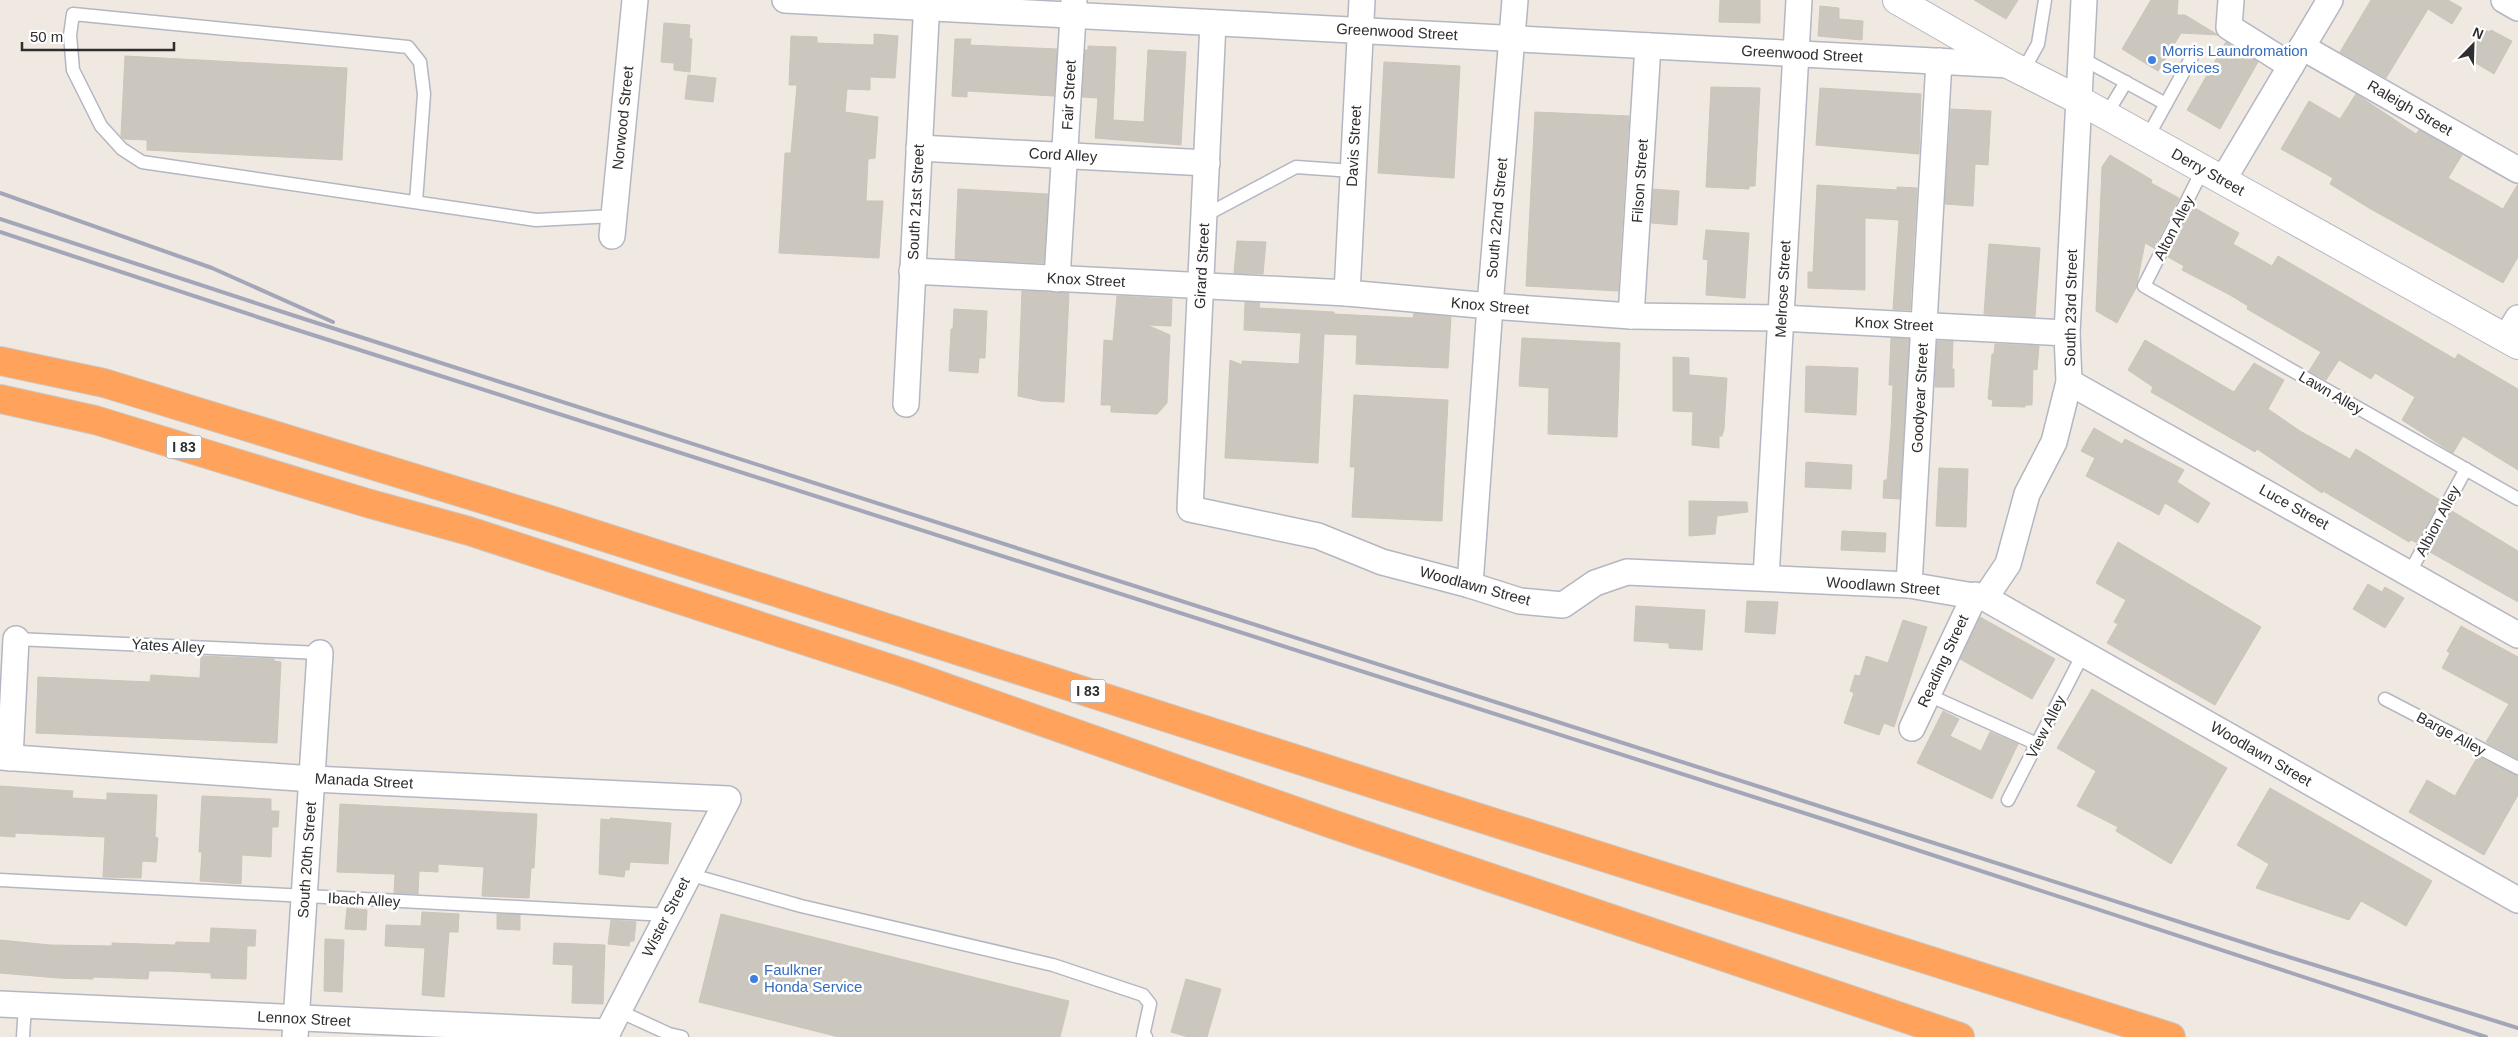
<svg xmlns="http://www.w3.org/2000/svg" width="2518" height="1037" font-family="Helvetica,sans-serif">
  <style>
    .building { fill: #cbc7bf; stroke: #cbc5ba }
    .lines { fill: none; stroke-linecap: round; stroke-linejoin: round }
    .lane-casing { stroke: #b4b7c1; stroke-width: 15 }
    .street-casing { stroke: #b4b7c1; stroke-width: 28 }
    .secondary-casing { stroke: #b4b7c1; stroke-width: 30 }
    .highway-casing { stroke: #c9c9c9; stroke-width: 30 }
    .lane { stroke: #fff; stroke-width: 12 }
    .street { stroke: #fff; stroke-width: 25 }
    .secondary { stroke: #fff; stroke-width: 28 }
    .highway { stroke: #ffa35c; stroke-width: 28 }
    .rail { stroke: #a3a6b8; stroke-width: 4 }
    .shop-dot { fill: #3f7fe0; stroke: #fff; stroke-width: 2 }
    .labels { text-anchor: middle; stroke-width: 5; stroke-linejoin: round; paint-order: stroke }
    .shield { fill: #fff; stroke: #6d6d6d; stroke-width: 1 }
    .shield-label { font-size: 14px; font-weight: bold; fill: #2e2e2e }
    .street-label { font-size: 15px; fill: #2e2e2e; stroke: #fff }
    .shop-label { font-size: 15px; fill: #366cbe; stroke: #fff; text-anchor: start }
  </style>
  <rect width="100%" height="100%" fill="#efe9e1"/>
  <g class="building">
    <polygon points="1720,0 1760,0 1760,23 1719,22"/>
    <polygon points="1974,0 2018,0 2006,19"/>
    <polygon points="2151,0 2178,0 2177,15 2185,15 2218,35 2181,33 2158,71 2122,49"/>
    <polygon points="2371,0 2448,0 2462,8 2452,24 2428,9 2386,78 2340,52"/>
    <polygon points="1820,6 1839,8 1839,19 1863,21 1862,40 1818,36"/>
    <polygon points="664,23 690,25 689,38 692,39 690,72 674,70 674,63 661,62"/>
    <polygon points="2480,27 2489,32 2491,30 2512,41 2494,74 2466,57"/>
    <polygon points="874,34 898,36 895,78 870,77 870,90 847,89 845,112 878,117 875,158 868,159 866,201 883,201 879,258 779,253 785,153 791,153 797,85 789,85 791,36 817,37 817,43 874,45"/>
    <polygon points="955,39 971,39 970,45 1057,49 1054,96 967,91 967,97 952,96"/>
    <polygon points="2226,42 2258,62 2220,129 2187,110"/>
    <polygon points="1088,46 1116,47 1113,120 1144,122 1148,50 1186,52 1181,145 1095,138 1098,98 1082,97 1085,50 1088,50"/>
    <polygon points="125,56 347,68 342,160 147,150 147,140 124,139 121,136"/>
    <polygon points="1384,62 1460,66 1454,178 1378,173"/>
    <polygon points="688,75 716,78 713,102 685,99"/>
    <polygon points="1711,87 1760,88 1755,186 1749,186 1749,189 1706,187"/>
    <polygon points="1820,88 1921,94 1919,154 1816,145"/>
    <polygon points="2356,94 2416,134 2419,130 2462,155 2448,178 2503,209 2518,184 2518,257 2503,283 2369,208 2330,184 2333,178 2281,149 2309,101 2340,119"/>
    <polygon points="1951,109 1991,111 1988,165 1975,164 1973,206 1945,204"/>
    <polygon points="1535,112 1629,116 1618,291 1526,286"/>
    <polygon points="2110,155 2152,180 2151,183 2179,198 2154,248 2145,243 2136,288 2117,323 2096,311 2102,167"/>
    <polygon points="1817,185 1897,190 1897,187 1917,188 1910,310 1893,309 1899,220 1865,218 1865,290 1808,288 1808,272 1813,272"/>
    <polygon points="958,189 1048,194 1044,263 955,259"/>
    <polygon points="1653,189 1679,191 1677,225 1651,223"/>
    <polygon points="2193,207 2239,233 2233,244 2272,266 2278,256 2455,359 2458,354 2518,389 2518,470 2463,436 2453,453 2402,420 2415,397 2375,373 2371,379 2339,360 2326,380 2309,371 2321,352 2247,309 2248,306 2230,295 2182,270 2184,266 2168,257"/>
    <polygon points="1706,230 1749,233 1745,298 1706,295 1708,260 1703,259"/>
    <polygon points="1237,241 1266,242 1263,274 1234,273"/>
    <polygon points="1989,244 2040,248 2035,317 1984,314"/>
    <polygon points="1022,291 1069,293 1064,402 1041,401 1018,396"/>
    <polygon points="1117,296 1172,299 1171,326 1147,325 1170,335 1167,403 1157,414 1111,412 1111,405 1101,405 1104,340 1113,341"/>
    <polygon points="1245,302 1260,303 1259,308 1334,312 1334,314 1413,318 1414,313 1451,317 1448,368 1356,364 1357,335 1324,334 1318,463 1225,458 1230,360 1242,365 1242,361 1299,364 1301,333 1244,330"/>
    <polygon points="954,309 987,311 985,358 979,358 978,373 949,371 951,329 953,329"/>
    <polygon points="1522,338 1620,343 1617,437 1548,434 1549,388 1519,386"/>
    <polygon points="1891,338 1909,339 1900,499 1883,498 1884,480 1887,480 1891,429 1893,385 1889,385"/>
    <polygon points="2145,340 2234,392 2254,363 2284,380 2268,409 2300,431 2350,459 2356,449 2440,500 2417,543 2411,540 2409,542 2377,523 2323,491 2322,493 2257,449 2255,452 2151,392 2153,387 2128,370"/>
    <polygon points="1937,341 1953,341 1952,369 1954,369 1954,387 1935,387"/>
    <polygon points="1995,344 2039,346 2037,370 2033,369 2032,405 2025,405 2025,407 1992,406 1993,400 1988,399 1992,354 1994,354"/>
    <polygon points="1673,357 1689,358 1689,375 1727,378 1724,429 1722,436 1719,436 1719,448 1692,445 1693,412 1673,411"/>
    <polygon points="1806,366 1858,368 1856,415 1805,412"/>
    <polygon points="1354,395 1448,400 1442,521 1352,517 1355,467 1350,467"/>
    <polygon points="2094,428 2122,444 2125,439 2184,470 2177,482 2210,503 2198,523 2165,503 2159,515 2086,476 2095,458 2081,451"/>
    <polygon points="1806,462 1852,465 1851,489 1805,487"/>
    <polygon points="1939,468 1968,469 1966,527 1936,526"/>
    <polygon points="1689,501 1747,502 1748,512 1717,516 1715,534 1689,536"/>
    <polygon points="2452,511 2518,551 2518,602 2430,552"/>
    <polygon points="1842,531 1886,533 1885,552 1841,550"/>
    <polygon points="2118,542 2261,627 2215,705 2107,643 2118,624 2114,622 2126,600 2096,583"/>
    <polygon points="2368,584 2382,592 2385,587 2404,598 2385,628 2353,609"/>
    <polygon points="1747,601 1778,602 1775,634 1745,632"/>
    <polygon points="1636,606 1705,610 1702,650 1669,648 1669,643 1634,641"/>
    <polygon points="1980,617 2055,659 2032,699 1960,659"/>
    <polygon points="1903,620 1927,627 1894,727 1884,723 1879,735 1844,723 1854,693 1850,691 1855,675 1860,676 1866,656 1888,663"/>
    <polygon points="2461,626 2518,657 2518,759 2486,742 2509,704 2442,668 2450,653 2447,651"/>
    <polygon points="201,656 274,659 274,661 281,662 277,743 36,733 38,677 150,682 151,675 200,678"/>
    <polygon points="2092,689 2227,768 2171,864 2116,831 2118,827 2077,806 2096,771 2057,748"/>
    <polygon points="1943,711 1959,719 1950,736 1981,751 1990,732 2018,744 1992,799 1917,763"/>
    <polygon points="2478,756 2518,776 2518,795 2484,855 2409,812 2427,780 2455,796"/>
    <polygon points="0,786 73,791 72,798 107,800 107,793 157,795 155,837 158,838 156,862 142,861 141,878 103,877 105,837 15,833 15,837 0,836"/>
    <polygon points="2270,788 2432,881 2406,926 2361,901 2349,920 2256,888 2269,864 2237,845"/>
    <polygon points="202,796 271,799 271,811 279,811 278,827 272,827 271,857 242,855 241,884 200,881 202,852 199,852"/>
    <polygon points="340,804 537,814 534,868 531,868 529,898 482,896 484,867 438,864 438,872 419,871 418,894 394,893 395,874 337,872"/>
    <polygon points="610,818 671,823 668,864 630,862 629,870 625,870 624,877 599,874 601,819 610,820"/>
    <polygon points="347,908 367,910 366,930 345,929"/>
    <polygon points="422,912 459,914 458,932 449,932 444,997 422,995 425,948 385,946 386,925 421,926"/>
    <polygon points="497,914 520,915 520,930 497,929"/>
    <polygon points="721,914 1069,1001 1060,1037 839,1037 699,1002"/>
    <polygon points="611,920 636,922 634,941 630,941 629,946 608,944"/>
    <polygon points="211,928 256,930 255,946 247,946 246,979 211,978 211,973 166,971 149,971 148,979 93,977 93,979 58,978 0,973 0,940 50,945 112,946 112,943 175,945 176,942 210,943"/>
    <polygon points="325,939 344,940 342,992 324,991"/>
    <polygon points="554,943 605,945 603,1004 572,1003 573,965 553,964"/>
    <polygon points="1186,979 1221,989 1207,1037 1188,1037 1171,1032"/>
  </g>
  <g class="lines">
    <g class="lane-casing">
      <g id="lane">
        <polyline points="2081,58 2166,104"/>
        <polyline points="2023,71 2038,44 2045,0"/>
        <polyline points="2106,115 2126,82"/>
        <polyline points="2147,138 2194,53"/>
        <polyline points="2203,169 2144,286 2518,499"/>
        <polyline points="416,202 424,94 420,62 408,47 73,14 70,35 73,70 101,126 122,149 142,162 536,220 614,216"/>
        <polyline points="1204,216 1296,167 1353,171"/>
        <polyline points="2410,572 2466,469"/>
        <polyline points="16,639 320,653"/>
        <polyline points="1926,694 2037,744"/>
        <polyline points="2385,699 2518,768"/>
        <polyline points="2008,800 2083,654"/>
        <polyline points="688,874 801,906 1053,965 1143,995 1150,1004 1143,1036 1146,1037"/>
        <polyline points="0,880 668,915"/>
        <polyline points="619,1011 669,1034 682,1037"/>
        <polyline points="23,1037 25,1005"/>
      </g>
    </g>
    <g class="street-casing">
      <g id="street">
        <polyline points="785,0 2010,65"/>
        <polyline points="2231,0 2229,27 2291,66"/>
        <polyline points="2504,0 2518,8"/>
        <polyline points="1213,23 1190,509 1318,536 1382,562 1470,585 1520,601 1563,605 1595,583 1627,572 1909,585 1985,598 2518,900"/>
        <polyline points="2302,47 2518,170"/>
        <polyline points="919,148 1207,163"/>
        <polyline points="2223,180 2330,0"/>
        <polyline points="612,236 635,0"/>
        <polyline points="912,271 1347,293 1490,306 1631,316 1781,318 2067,333"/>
        <polyline points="1057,279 1074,0"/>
        <polyline points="1347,293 1362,0"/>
        <polyline points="1631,316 1648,46"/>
        <polyline points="2506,338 2518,318"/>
        <polyline points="2069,382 2518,635"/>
        <polyline points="906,404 927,0"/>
        <polyline points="1766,578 1799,0"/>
        <polyline points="1470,585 1490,306 1515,0"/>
        <polyline points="1909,585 1939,61"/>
        <polyline points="1985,598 2008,564 2027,494 2054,442 2069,382 2067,333 2084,0"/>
        <polyline points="1912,728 1975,595"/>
        <polyline points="0,757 313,779 728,799 605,1037"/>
        <polyline points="10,758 16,639"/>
        <polyline points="0,1004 608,1032"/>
        <polyline points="295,1037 320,653"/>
      </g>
    </g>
    <g class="secondary-casing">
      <polyline id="secondary" points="1897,0 2010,65 2079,100 2518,345"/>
    </g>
    <g class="highway-casing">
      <g id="highway">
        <polyline points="0,361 104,383 554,521 1464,813 2171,1037"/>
        <polyline points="0,399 95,420 367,503 469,531 907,674 1332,824 1960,1037"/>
      </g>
    </g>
    <use href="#lane" class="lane"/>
    <use href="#street" class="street"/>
    <use href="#secondary" class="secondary"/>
    <use href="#highway" class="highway"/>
    <g class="rail">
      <polyline points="0,193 212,268 333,322"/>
      <polyline points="0,219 292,315 2273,952 2518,1028"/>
      <polyline points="0,232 288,327 1832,822 2486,1037"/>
    </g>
  </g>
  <g class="shop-dot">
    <circle cx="2152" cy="60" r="5"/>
    <circle cx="754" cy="979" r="5"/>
  </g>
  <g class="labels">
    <g class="shield">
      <rect x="166.5" y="435.5" width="35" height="23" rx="4"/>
      <rect x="1070.5" y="679.5" width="35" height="23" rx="4"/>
    </g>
    <g class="shield-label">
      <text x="184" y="452">I 83</text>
      <text x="1088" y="696">I 83</text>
    </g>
    <g class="street-label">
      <text transform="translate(1397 32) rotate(3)" y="5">Greenwood Street</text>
      <text transform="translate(1802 54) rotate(3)" y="5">Greenwood Street</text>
      <text transform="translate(1069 95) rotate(-87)" y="5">Fair Street</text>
      <text transform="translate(2410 108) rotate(30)" y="5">Raleigh Street</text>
      <text transform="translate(623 118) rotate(-84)" y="5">Norwood Street</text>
      <text transform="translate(1354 146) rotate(-87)" y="5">Davis Street</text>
      <text transform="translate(1063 155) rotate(3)" y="5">Cord Alley</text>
      <text transform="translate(2208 172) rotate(29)" y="5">Derry Street</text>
      <text transform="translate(1640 181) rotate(-86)" y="5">Filson Street</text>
      <text transform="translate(916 202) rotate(-87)" y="5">South 21st Street</text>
      <text transform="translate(1497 218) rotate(-85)" y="5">South 22nd Street</text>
      <text transform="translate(2174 228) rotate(-63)" y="5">Alton Alley</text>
      <text transform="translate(1202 266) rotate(-87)" y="5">Girard Street</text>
      <text transform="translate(1086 280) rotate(3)" y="5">Knox Street</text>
      <text transform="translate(1783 289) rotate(-87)" y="5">Melrose Street</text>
      <text transform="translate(1490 306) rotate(5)" y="5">Knox Street</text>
      <text transform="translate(2071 308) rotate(-89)" y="5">South 23rd Street</text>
      <text transform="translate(1894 324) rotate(3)" y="5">Knox Street</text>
      <text transform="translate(2331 393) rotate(30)" y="5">Lawn Alley</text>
      <text transform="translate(1920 398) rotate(-87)" y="5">Goodyear Street</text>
      <text transform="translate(2294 507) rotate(29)" y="5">Luce Street</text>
      <text transform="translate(2438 521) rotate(-62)" y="5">Albion Alley</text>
      <text transform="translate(1475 586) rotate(15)" y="5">Woodlawn Street</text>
      <text transform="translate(1883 586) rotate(4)" y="5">Woodlawn Street</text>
      <text transform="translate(168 646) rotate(3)" y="5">Yates Alley</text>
      <text transform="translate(1943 661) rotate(-65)" y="5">Reading Street</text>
      <text transform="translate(2046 727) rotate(-63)" y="5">View Alley</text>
      <text transform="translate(2451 734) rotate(28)" y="5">Barge Alley</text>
      <text transform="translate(2261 754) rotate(30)" y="5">Woodlawn Street</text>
      <text transform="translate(364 781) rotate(3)" y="5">Manada Street</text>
      <text transform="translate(307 860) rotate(-86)" y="5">South 20th Street</text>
      <text transform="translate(364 900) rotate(3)" y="5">Ibach Alley</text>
      <text transform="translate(666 917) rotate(-63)" y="5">Wister Street</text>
      <text transform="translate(304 1019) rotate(3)" y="5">Lennox Street</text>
    </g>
    <g class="shop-label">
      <text x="2162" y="56">Morris Laundromation<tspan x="2162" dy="17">Services</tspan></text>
      <text x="764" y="975">Faulkner<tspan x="764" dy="17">Honda Service</tspan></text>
    </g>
  </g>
  <g transform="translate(2473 45) rotate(23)" stroke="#ffffff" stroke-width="4" paint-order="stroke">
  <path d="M0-4L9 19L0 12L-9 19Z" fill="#2e2e2e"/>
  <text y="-8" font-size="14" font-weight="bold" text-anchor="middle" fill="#2e2e2e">N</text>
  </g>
  <path d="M22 42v8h152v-8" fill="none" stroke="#2e2e2e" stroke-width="2.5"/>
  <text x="30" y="42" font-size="15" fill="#2e2e2e" stroke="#ffffff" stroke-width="4" paint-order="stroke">50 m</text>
</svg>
